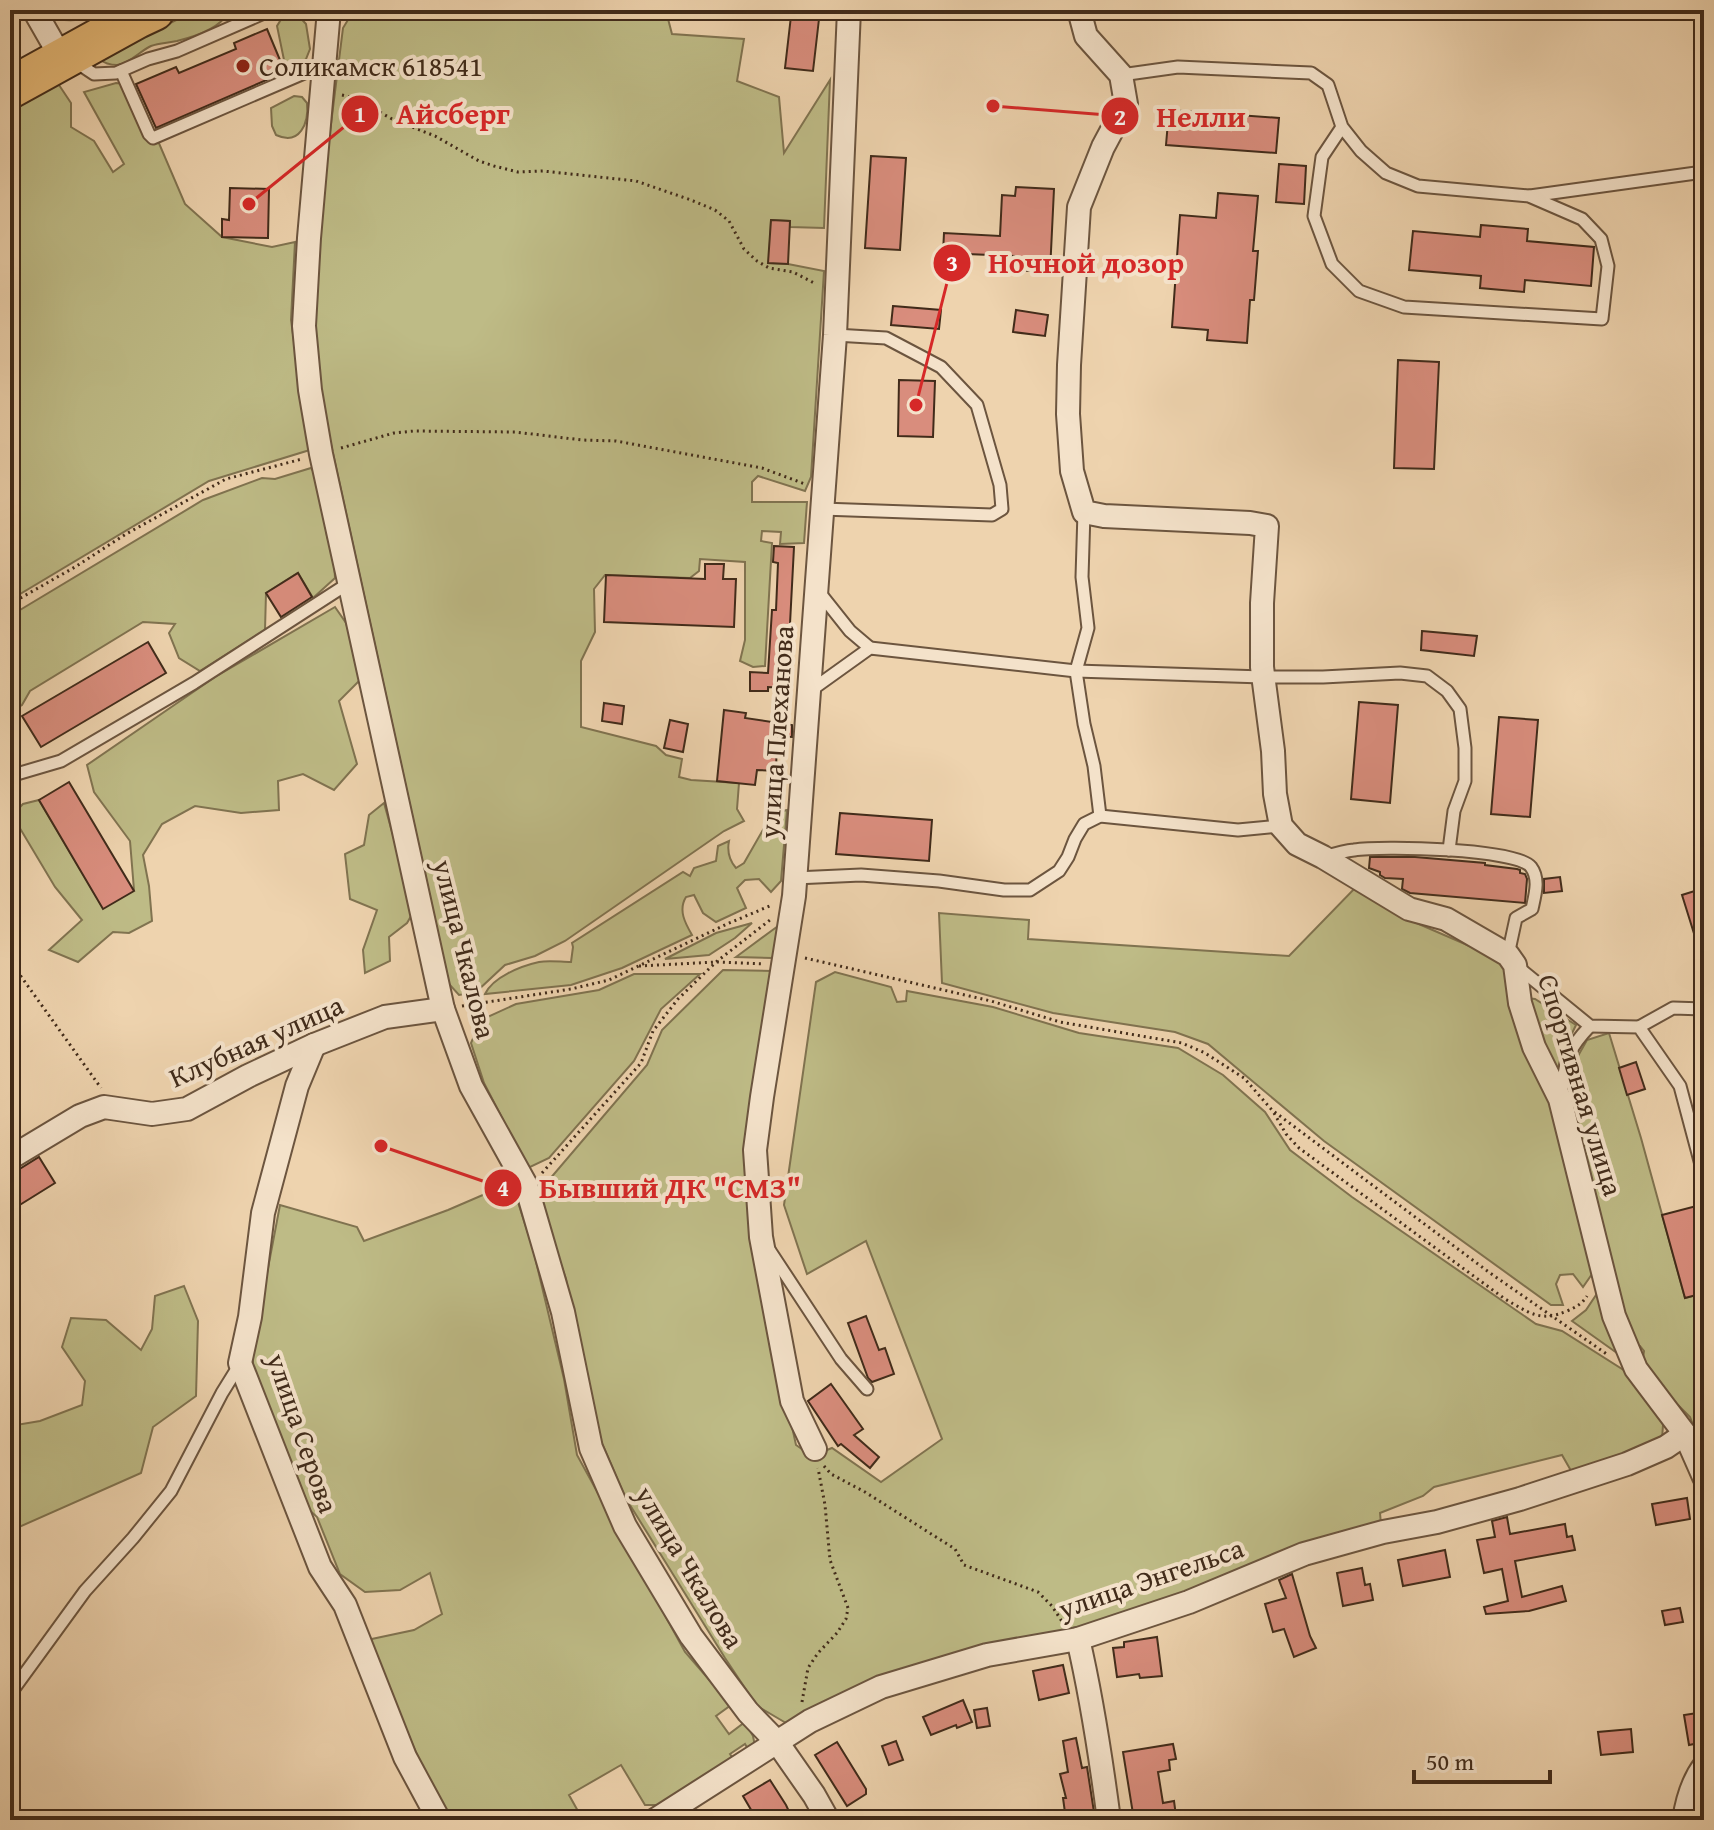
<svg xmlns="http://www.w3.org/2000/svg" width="1714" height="1830" font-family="'Gentium Book Plus',serif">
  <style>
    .green { fill: #bebb86; stroke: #807350; stroke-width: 2 }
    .building { fill: #d98d7d; stroke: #412b1a; stroke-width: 2 }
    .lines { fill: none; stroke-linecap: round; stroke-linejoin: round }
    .lane-casing { stroke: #6c553f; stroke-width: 15 }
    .street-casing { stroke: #6c553f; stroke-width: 26 }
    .highway-casing { stroke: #412b1a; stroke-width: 44 }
    .path { stroke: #412b1a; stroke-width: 3; stroke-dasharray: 2 4; stroke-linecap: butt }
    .lane { stroke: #f4e2ca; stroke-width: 11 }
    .street { stroke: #f4e2ca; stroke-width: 22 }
    .highway { stroke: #e7ba77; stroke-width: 40 }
    .poi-dot { fill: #8f2418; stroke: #f4e2ca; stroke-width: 3 }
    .labels { text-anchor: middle; stroke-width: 8; stroke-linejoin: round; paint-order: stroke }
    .poi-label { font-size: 28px; fill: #412b1a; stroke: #f4e2ca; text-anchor: start }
    .street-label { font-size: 28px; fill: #412b1a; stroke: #f4e2ca }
    .leader { fill: none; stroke: #d62828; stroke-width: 3 }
    .callout-dot { fill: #d62828; stroke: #f4e2ca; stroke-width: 3 }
    .mark-label { font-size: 24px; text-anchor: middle; font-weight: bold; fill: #fff }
    .callout-label { font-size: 30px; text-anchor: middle; font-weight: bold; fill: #d62828; stroke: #f4e2ca; stroke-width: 8; stroke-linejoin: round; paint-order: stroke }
  </style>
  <rect width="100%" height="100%" fill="#eed3ae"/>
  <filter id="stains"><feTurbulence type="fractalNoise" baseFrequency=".0025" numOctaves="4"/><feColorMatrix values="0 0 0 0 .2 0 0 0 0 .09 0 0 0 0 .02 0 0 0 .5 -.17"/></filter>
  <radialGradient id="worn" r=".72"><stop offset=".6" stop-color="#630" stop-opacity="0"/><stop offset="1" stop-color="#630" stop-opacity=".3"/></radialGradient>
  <g class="green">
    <path d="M 55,10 L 109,10 C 93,18 76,23 58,19 Z"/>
    <path d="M 206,10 L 225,10 L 227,14 C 219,29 193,37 177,41 C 168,43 159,43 151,46 C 140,51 129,64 117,65 C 110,65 104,63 99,59 L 186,15 Z"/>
    <polygon points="354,10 593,10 667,15 672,34 744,39 737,81 779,97 784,153 830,80 824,228 790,227 790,221 771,220 769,263 788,264 824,271 811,477 805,491 758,476 752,482 752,502 807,502 804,543 780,544 781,532 762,531 761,541 772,543 765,666 753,667 740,661 745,640 745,562 700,559 699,571 690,578 605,575 594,589 595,632 581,661 581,727 656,746 666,755 682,759 679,777 691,780 739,783 737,809 744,821 724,831 565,941 535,956 505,965 476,992 459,995 449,984 320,394 315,335 321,204 343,28"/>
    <polygon points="285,13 297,14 306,24 310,49 306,59 294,67 284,60 277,26"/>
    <polygon points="57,82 71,103 71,127 94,141 113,172 124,164 84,92 116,83 134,85 185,204 222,237 272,247 295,242 291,320 305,420 313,449 209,481 10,600 10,109"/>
    <path d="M 294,96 L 302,97 L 307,103 C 309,123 300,146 276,135 L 272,126 L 271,108 Z"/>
    <polygon points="311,468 320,481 327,536 334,560 335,578 313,598 298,573 266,593 265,630 200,671 179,658 169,633 175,624 143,622 30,691 22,705 10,712 10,616 203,500 262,478 275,479"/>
    <polygon points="335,607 346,623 362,678 339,701 357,764 334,790 303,774 278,781 279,810 241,813 195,806 162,824 143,855 149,886 152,921 129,933 113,932 78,962 49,950 82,920 55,887 12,815 23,804 39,800 103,908 134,890 130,841 94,792 87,765 215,677"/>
    <polygon points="384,803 414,911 407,923 389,937 390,961 365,973 363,950 377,910 350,899 345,854 364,845 369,815"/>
    <path d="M 787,810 L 781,881 L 771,892 L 759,879 L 745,880 L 737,888 L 746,908 L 716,922 L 703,913 L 694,895 L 686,897 C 678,910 685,923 692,935 L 622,968 L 571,985 L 485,994 C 493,977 521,966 539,962 C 549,960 561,962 571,962 L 573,947 L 572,943 L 683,872 L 690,876 L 694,868 L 716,861 L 718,846 L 729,841 C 727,851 730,861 736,868 L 744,863 L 764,828 L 777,812 Z"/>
    <polygon points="1356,887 1405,918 1495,957 1509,976 1556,1106 1592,1248 1592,1274 1583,1287 1573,1274 1560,1275 1556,1284 1563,1305 1551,1305 1324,1141 1208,1044 1175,1032 1053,1013 942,983 939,913 1029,920 1028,939 1289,956"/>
    <polygon points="752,923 735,938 709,955 665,959 716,933"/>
    <polygon points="778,926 776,951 772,958 736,957"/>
    <polygon points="723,970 773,971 760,1281 796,1445 812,1456 832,1448 881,1482 942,1439 866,1241 807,1274 784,1205 816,982 835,972 891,987 897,1002 906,1001 907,991 993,1007 1079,1033 1178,1048 1223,1075 1265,1112 1290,1150 1352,1197 1536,1324 1562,1331 1633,1376 1659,1408 1663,1425 1662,1439 1574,1476 1562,1455 1434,1487 1423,1496 1380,1513 1381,1524 1180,1598 1078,1631 892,1677 786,1723 757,1706 725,1658 625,1497 592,1420 566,1279 537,1194 647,1065 662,1030"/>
    <polygon points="634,974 700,974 661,1009 634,1061 549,1158 528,1168 484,1083 471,1043 481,1020 516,1004 599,990"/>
    <polygon points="1526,998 1535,999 1576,1025 1561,1056 1557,1073 1547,1060"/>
    <polygon points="1609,1033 1641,1138 1685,1298 1704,1293 1704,1453 1690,1417 1662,1389 1642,1365 1644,1351 1640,1346 1631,1347 1567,1098 1574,1063 1587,1040"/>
    <polygon points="506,1185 516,1196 533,1249 564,1379 577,1455 685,1652 731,1705 716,1716 729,1734 745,1722 753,1736 755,1746 749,1751 745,1744 730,1754 735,1762 669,1805 645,1805 621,1765 569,1795 583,1820 450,1820 435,1796 367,1640 414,1630 442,1614 430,1573 400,1590 365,1592 340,1574 317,1517 305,1506 253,1374 253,1347 280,1205 357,1227 364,1241 448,1210"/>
    <polygon points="184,1286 198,1321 196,1396 153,1427 141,1473 10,1531 10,1426 40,1421 82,1405 85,1381 62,1347 71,1318 106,1320 141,1350 152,1329 155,1296"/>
    <polygon points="1602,1286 1624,1358 1572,1321 1586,1310"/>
  </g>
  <g class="building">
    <polygon points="791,16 819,19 813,71 785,68"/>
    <polygon points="267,29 285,72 156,128 136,84 176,67 179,73 236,49 234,43"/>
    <polygon points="1169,110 1279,118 1276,153 1166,145"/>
    <polygon points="871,156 906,158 900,250 865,248"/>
    <polygon points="1279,164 1306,166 1304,204 1276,202"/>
    <polygon points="1016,187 1054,189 1050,272 1013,270 1014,256 943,253 944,233 1000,236 1002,195 1015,196"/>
    <polygon points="230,188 269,189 268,238 222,237 222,219 229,220"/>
    <polygon points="1218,193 1258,196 1253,251 1258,251 1254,300 1250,300 1247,343 1207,340 1208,330 1172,327 1180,215 1216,218"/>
    <polygon points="771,220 790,221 788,264 768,263"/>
    <polygon points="1481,225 1528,229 1527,241 1594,247 1591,286 1525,280 1524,292 1480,288 1481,276 1409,270 1413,231 1480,237"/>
    <polygon points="893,306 941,310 939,329 891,325"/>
    <polygon points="1016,310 1048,315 1045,336 1013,332"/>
    <polygon points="1398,360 1439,362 1434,469 1394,468"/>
    <polygon points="899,380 935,381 933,437 898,436"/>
    <polygon points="774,546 794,547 789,643 791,643 788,688 768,687 768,691 750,691 750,672 768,673 772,610 776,610 778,563 773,562"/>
    <polygon points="705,564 724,564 723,579 736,579 734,627 604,622 606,575 705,579"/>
    <polygon points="298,573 312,597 281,617 266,593"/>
    <polygon points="1422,631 1477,636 1474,656 1421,650"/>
    <polygon points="148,642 166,673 41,747 22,716"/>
    <polygon points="1359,702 1398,705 1390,803 1351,799"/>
    <polygon points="604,703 624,706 622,724 602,721"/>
    <polygon points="724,710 746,713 745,718 792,725 792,737 777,736 776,771 757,770 755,785 717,781"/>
    <polygon points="1499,717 1538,720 1530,817 1491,814"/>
    <polygon points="670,720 688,724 683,752 664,748"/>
    <polygon points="69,782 134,891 103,909 39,800"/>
    <polygon points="840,813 932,820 929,861 836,854"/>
    <polygon points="1370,857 1415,857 1485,863 1485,865 1517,869 1520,870 1520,873 1525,874 1527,879 1525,903 1410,893 1402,889 1403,879 1385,878 1380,875 1380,872 1369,868"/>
    <polygon points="1560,877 1562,891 1544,893 1544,879"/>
    <polygon points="1704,888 1704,956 1701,956 1682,895"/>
    <polygon points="1636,1062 1645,1089 1627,1095 1619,1068"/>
    <polygon points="39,1157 55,1183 10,1211 10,1175"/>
    <polygon points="1704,1204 1704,1293 1685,1298 1662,1215"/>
    <polygon points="866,1316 879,1350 885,1348 894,1374 872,1382 868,1378 848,1323"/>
    <polygon points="831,1384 863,1429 854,1435 879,1457 870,1468 841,1444 838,1446 808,1401"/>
    <polygon points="1687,1498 1690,1519 1656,1525 1652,1504"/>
    <polygon points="1507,1517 1510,1534 1565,1524 1567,1537 1572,1536 1575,1550 1515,1561 1522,1597 1562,1586 1566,1601 1529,1611 1486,1614 1484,1607 1508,1601 1502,1569 1484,1573 1477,1540 1495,1537 1492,1521"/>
    <polygon points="1445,1550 1450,1577 1403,1586 1398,1560"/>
    <polygon points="1362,1568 1365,1585 1370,1584 1373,1600 1343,1606 1337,1573"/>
    <polygon points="1292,1574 1310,1636 1316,1648 1294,1657 1284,1629 1273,1632 1265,1604 1286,1598 1279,1580"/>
    <polygon points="1680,1608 1683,1622 1665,1625 1662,1611"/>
    <polygon points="1157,1637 1162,1676 1140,1678 1139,1674 1117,1677 1113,1648 1124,1647 1124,1642"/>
    <polygon points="1063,1665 1069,1693 1039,1700 1033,1671"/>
    <polygon points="963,1700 972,1722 957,1728 956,1725 931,1735 923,1717"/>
    <polygon points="987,1708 990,1726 977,1728 974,1710"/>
    <polygon points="1704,1712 1704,1742 1689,1745 1684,1715"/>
    <polygon points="1631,1729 1633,1752 1601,1755 1598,1732"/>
    <polygon points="1076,1738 1082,1768 1087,1767 1094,1812 1081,1813 1081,1820 1066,1820 1063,1798 1066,1798 1060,1774 1068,1772 1063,1741"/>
    <polygon points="896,1741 903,1760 889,1765 882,1746"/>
    <polygon points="837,1742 866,1789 866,1794 847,1806 815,1755"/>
    <polygon points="1173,1744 1176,1759 1169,1760 1170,1770 1158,1772 1163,1803 1174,1801 1176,1816 1170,1817 1171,1820 1134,1820 1123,1752"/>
    <polygon points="770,1780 786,1805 793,1820 757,1820 743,1796"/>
  </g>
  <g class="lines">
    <g class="lane-casing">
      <g id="lane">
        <polyline points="79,59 85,68 94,74 116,73 148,59 177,51 271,10"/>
        <polyline points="121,71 149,134 153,138 325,64"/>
        <polyline points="1121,75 1178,67 1311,73 1328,85 1342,127 1322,157 1314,216 1332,264 1359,291 1404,307 1602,319 1608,266 1601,239 1582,219 1529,196 1418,186 1386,173 1361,151 1342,127"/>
        <polyline points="1530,196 1696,173"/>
        <polyline points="822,509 992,515 1002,509 1000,485 977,405 941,367 886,338 835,335"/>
        <polyline points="1084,512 1082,577 1088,628 1076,671 1084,724 1094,766 1100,816"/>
        <polyline points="819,592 850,631 870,648"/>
        <polyline points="810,691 870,648 1076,671 1263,677 1323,677 1400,673 1427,676 1447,691 1460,709 1465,748 1465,781 1454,811 1449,850"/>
        <polyline points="10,776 61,761 194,683 349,583"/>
        <path d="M 1324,857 C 1334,854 1344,851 1354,850 C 1380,846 1517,848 1531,867 C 1540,879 1535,895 1532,909 L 1516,918 L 1508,955"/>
        <polyline points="795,878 861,875 939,881 1004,890 1030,890 1059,871 1068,857 1075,839 1084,824 1100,816 1238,830 1281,826"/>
        <polyline points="1519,968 1590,1026 1639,1027 1680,1086 1704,1176"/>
        <polyline points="1639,1027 1673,1008 1704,1009"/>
        <path d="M 1561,1093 C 1566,1060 1566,1051 1590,1026"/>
        <polyline points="770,1251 841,1359 867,1389"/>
        <polyline points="10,1694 85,1591 133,1538 171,1491 222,1393 240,1364"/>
      </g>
    </g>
    <g class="street-casing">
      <g id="street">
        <polyline points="34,10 62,59"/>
        <polyline points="329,10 309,238 304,326 310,390 321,454 443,1009 471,1086 526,1185 563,1312 591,1448 625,1526 691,1636 748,1712 777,1742 814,1795 828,1820"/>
        <polyline points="1079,10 1086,36 1121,75 1126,104 1103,147 1079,207 1069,365 1068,414 1072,471 1084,512 1104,516 1250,523 1267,526 1262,603 1262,667 1273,751 1275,794 1281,826 1297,844 1323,857 1409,909 1446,919 1508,955 1515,965 1520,1003 1534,1047 1560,1099 1614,1316 1636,1369 1685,1434 1704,1477"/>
        <polyline points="314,1045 297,1086 263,1213 250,1317 240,1363 320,1567 345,1605 405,1757 439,1820"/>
        <polyline points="10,1158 80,1116 104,1107 152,1114 187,1109 248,1076 314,1045 385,1017 443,1009"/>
        <polyline points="815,1449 792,1401 761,1237 755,1150 762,1097 794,896 835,335 849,10"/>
        <path d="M 1078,1639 C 1092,1699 1101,1759 1109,1820"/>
        <polyline points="655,1820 810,1721 881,1687 987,1655 1078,1639 1189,1602 1304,1554 1383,1532 1437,1522 1520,1499 1627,1464 1666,1447 1685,1434"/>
        <path d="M 1684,1820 C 1687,1801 1692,1782 1704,1766"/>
      </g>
    </g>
    <g class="highway-casing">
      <polyline id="highway" points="10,88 137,18 154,10"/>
    </g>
    <g class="path">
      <polyline points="342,95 355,98 392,119 435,136 479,161 494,166 518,172 543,171 636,181 691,200 715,210 729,221 744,249 757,261 769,268 793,272 816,284"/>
      <polyline points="341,448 394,433 414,431 515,432 582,440 616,441 762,468 805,484"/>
      <polyline points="10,604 75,567 126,534 226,479 302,459"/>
      <polyline points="805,958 991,1001 1060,1022 1182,1043 1205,1053 1244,1078 1272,1110 1490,1273 1608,1355"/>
      <polyline points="10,961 101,1088"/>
      <polyline points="639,966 716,962 764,964"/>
      <polyline points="462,1006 571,989 609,980 727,924 772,905"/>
      <path d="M 1274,1113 L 1286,1134 L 1299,1148 L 1505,1299 C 1528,1312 1540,1323 1567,1311 C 1576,1307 1582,1304 1587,1296"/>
      <polyline points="542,1173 641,1063 653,1031 678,999 716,962 770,920"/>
      <polyline points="824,1466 831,1474 865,1492 955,1549 964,1565 1038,1592 1052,1606 1063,1623"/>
      <polyline points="802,1702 808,1668 818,1653 837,1633 846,1619 848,1608 830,1560 825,1505 818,1468"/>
    </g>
    <use href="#lane" class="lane"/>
    <use href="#street" class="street"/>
    <use href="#highway" class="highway"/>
  </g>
  <circle class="poi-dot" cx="243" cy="66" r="8"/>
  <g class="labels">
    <g class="poi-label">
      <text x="259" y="76">Соликамск 618541</text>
    </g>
    <g class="street-label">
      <text transform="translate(776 732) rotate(-86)" y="10">улица Плеханова</text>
      <text transform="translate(465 949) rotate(76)" y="10">улица Чкалова</text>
      <text transform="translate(256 1041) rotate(-24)" y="10">Клубная улица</text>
      <text transform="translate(1581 1085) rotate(73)" y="10">Спортивная улица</text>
      <text transform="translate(303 1433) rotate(71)" y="10">улица Серова</text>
      <text transform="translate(690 1567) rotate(59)" y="10">улица Чкалова</text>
      <text transform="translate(1151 1578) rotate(-19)" y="10">улица Энгельса</text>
    </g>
  </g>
  <path class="leader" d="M249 204L360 114M993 106L1120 116M916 405L952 263M381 1146L503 1188"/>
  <g class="callout-dot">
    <circle cx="249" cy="204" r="8"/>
    <circle cx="993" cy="106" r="8"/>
    <circle cx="916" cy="405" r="8"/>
    <circle cx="381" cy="1146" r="8"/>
    <circle cx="360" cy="114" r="20"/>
    <circle cx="1120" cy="116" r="20"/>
    <circle cx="952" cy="263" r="20"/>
    <circle cx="503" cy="1188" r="20"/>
  </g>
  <g class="mark-label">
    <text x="360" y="122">1</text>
    <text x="1120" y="125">2</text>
    <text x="952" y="271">3</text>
    <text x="503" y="1196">4</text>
  </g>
  <g class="callout-label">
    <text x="453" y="124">Айсберг</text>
    <text x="1201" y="127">Нелли</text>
    <text x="1086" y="273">Ночной дозор</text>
    <text x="670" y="1198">Бывший ДК "СМЗ"</text>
  </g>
  <rect width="1714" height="1830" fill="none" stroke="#eed3ae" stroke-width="40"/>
  <rect x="12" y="12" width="1690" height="1806" fill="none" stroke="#412b1a" stroke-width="4"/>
  <rect x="20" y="20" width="1674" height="1790" fill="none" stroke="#412b1a" stroke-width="2"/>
  <path d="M1414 1770v12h136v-12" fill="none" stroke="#412b1a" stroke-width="4"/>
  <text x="1426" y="1770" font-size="24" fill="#412b1a" stroke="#f4e2ca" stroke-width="6" paint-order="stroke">50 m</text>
  <rect width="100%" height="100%" filter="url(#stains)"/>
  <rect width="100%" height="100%" fill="url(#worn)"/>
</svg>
